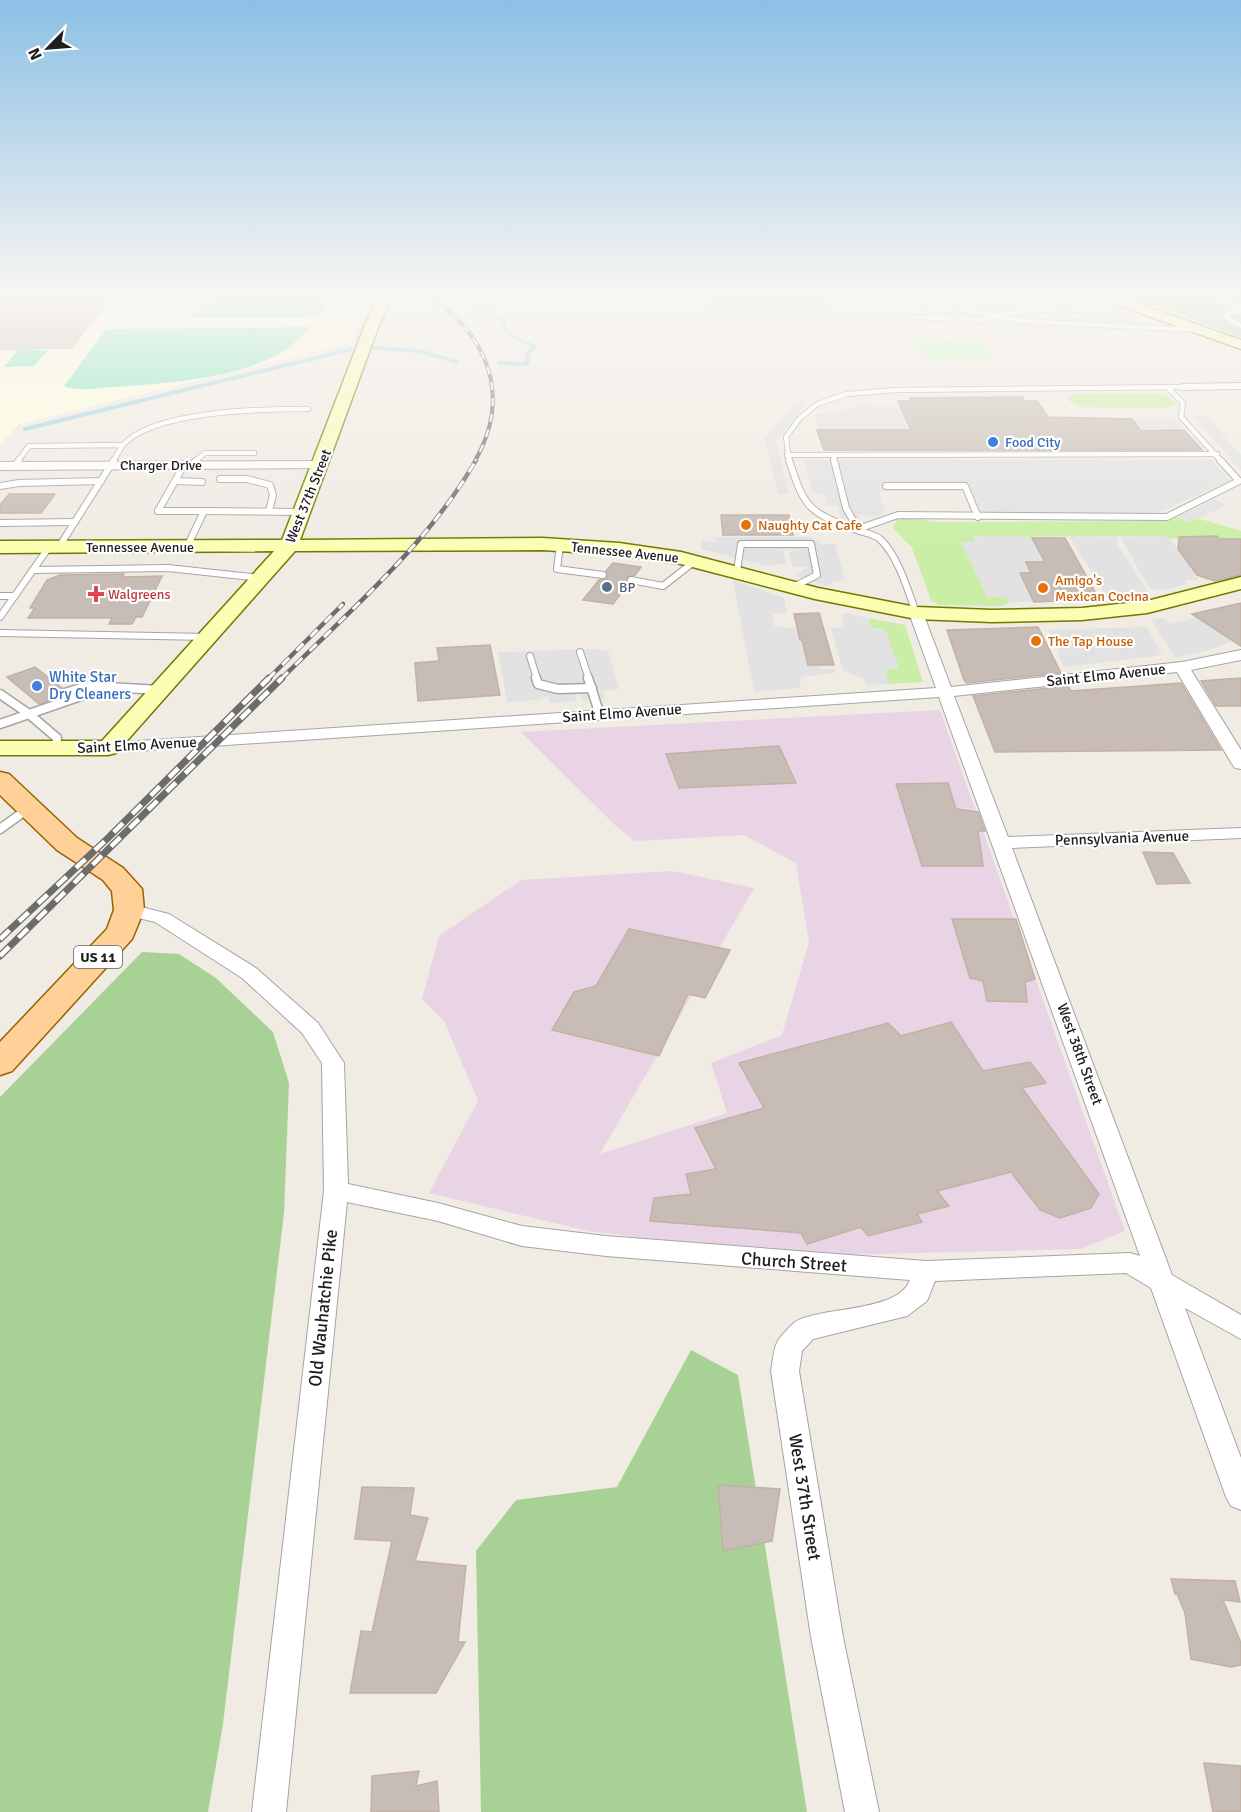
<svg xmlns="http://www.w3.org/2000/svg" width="1241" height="1812" font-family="Signika,sans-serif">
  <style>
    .industrial { fill: #e9d4e6 }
    .education { fill: #fffedd }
    .grass { fill: #caeea5 }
    .forest { fill: #a8d295 }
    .cemetery { fill: #a3caa8 }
    .park { fill: #bdfdc1 }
    .pitch { fill: #7be5ba }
    .parking { fill: #e2e2e2 }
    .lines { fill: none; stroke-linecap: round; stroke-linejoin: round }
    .stream { stroke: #a0d3e1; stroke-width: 4 }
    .building { fill: #c8bdb6; stroke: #c2b1a4; stroke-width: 1.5 }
    .lane-far2-casing { stroke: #a5a5a5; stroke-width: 6 }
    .lane-far1-casing { stroke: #a5a5a5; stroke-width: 8 }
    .lane-casing { stroke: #a5a5a5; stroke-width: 11 }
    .street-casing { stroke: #a5a5a5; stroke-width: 2 }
    .secondary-casing { stroke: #6e7a00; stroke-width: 3 }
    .primary-casing { stroke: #986300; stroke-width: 3 }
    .lane-far2 { stroke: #fff; stroke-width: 4.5 }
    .lane-far1 { stroke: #fff; stroke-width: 6 }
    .lane { stroke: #fff; stroke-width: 8 }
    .street { fill: #fff; fill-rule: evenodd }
    .secondary { fill: #fbfeb3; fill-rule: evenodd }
    .primary { fill: #ffd199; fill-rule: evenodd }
    .rail-far2-casing { stroke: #6c6c6c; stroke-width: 4 }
    .rail-far1-casing { stroke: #6c6c6c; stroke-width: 4.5 }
    .rail-casing { stroke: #6c6c6c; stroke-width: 7 }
    .rail-far2 { stroke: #fff; stroke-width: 2; stroke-dasharray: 8; stroke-linecap: butt }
    .rail-far1 { stroke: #fff; stroke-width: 3; stroke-dasharray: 10; stroke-linecap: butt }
    .rail { stroke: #fff; stroke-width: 4.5; stroke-dasharray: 13; stroke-linecap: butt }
    .shop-dot { fill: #3f7fe0; stroke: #fff; stroke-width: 2 }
    .food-dot { fill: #e8710a; stroke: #fff; stroke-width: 2 }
    .service-dot { fill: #5c6f8a; stroke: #fff; stroke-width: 2 }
    .health-dot { fill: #e0444e; stroke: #fff; stroke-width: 2 }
    .labels { text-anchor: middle; stroke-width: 4.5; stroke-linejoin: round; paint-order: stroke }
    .far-shop-label { font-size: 14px; fill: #366cbe; stroke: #fff; text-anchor: start }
    .far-street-label { font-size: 14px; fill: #1e1e1e; stroke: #fff }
    .far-food-label { font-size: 14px; fill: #c56008; stroke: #fff; text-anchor: start }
    .far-service-label { font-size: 14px; fill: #4e5e75; stroke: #fff; text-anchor: start }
    .far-health-label { font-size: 14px; fill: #be3a42; stroke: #fff; text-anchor: start }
    .shield { fill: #fff; stroke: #626262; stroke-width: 1.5 }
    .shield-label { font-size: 14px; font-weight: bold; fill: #1e1e1e }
    .street-label { font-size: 15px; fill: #1e1e1e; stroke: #fff }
    .shop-label { font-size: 15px; fill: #366cbe; stroke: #fff; text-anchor: start }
    .near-street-label { font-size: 18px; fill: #1e1e1e; stroke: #fff }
  </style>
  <rect width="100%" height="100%" fill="#f0ebe3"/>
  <polygon class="industrial" points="940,710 1125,1231 1081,1249 797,1256 588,1231 429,1193 478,1101 444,1021 422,999 439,936 521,880 672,871 754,888 600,1154 727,1113 711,1063 782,1035 809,942 796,863 744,835 635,841 617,827 521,732"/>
  <polygon class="education" points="0,294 359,294 352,343 19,424 0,444"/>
  <g class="grass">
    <polygon points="1076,394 1157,394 1167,396 1178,405 1162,408 1081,407 1070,402 1068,397"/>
    <polygon points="1177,517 1190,522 1197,518 1241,531 1241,539 1219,539 1217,536 1166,539 1161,536 974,537 974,541 962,542 1006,597 1009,602 1003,606 939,605 931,600 912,548 892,527 897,522 894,520 913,518 939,522 1153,521"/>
    <polygon points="868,618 905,625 923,682 889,684 884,670 898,668 885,629 871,628"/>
  </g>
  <g class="forest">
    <polygon points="142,952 179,954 216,978 273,1032 289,1083 284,1213 223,1724 208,1812 0,1812 0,1097"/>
    <polygon points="691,1350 738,1375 807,1812 481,1812 476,1551 516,1500 617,1487"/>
  </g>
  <polygon class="cemetery" points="1123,294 1241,294 1241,337"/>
  <polygon class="park" points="972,338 994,356 931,360 911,342"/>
  <g class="pitch">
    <polygon points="226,294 329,294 321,313 311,317 190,318 201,305"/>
    <polygon points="711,294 819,294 829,307 827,309 717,310 711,308"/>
    <path d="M 311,327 C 298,339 287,351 271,358 C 223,380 166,383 114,387 C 99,388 78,392 64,386 L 105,331 L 111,329 Z"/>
    <polygon points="18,350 48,350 34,366 4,367"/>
  </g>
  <g class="parking">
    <polygon points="839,294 917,294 931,300 961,295 1004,313 1047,306 1085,313 1079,319 1039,313 1019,315 1022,318 1038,321 1043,328 902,323 898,316 912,318 916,317 916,313 967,314 900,301"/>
    <polygon points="1094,316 1131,321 1138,332 1062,329 1061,325 1096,319"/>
    <polygon points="796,401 808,402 776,440 789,494 778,494 764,439"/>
    <polygon points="859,406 900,407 911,430 817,430 816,415"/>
    <polygon points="1192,415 1205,415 1241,455 1241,471"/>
    <polygon points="1132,419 1174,419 1184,430 1141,431"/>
    <polygon points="804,460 1212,460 1230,481 1154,514 982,514 972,491 879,491 885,512 882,515 874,517 859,514 860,519 841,519 838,506 825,505 828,503 824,501 827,500 822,494 825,493 813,494"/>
    <polygon points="1214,500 1227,505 1190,522 1177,517"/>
    <polygon points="973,536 1031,537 1045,562 1026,562 1031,573 1020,573 1034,602 1009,602 1006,597 987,597 961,542 974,541"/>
    <polygon points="1162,536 1168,538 1178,549 1198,580 1186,580 1187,584 1164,590 1149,588 1121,537"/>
    <polygon points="715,537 813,537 821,544 835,544 845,579 834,581 827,586 795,576 807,567 793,567 789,552 802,550 769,550 783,551 786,564 763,565 701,549 703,540 716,542"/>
    <polygon points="1070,537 1114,537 1118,539 1116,542 1148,592 1152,594 1109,600"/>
    <polygon points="733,580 784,598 787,613 772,614 775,627 797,628 808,665 820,665 821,669 835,669 835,673 801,677 800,688 754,692"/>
    <polygon points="846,613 868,618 871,628 885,629 899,668 885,670 889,684 866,685 863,678 843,671 831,628 848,627 844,626 841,615"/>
    <polygon points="1197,617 1233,641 1206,651 1175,658 1152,620 1163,618 1172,624"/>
    <polygon points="1147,627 1162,655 1064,667 1049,630"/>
    <polygon points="594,649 608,651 619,689 603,691 605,699 582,701 580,693 577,693 576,701 551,703 547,696 540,700 507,702 498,652"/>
  </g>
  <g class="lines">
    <g class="stream">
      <polyline points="466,294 474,302 505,322 504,329 513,337 534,346 527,355 528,364 499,363"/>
      <polyline points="375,348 420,351 457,362"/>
      <polyline points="25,429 352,349"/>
    </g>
  </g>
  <g class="building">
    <polygon points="0,294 65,294 62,297 111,296 72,348 0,349"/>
    <polygon points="1022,397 1025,401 1037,401 1048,417 1132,419 1141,431 1184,430 1202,450 824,450 817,430 911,430 898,401 912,401 910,398"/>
    <polygon points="9,494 55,494 41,513 0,513 0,505"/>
    <polygon points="721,515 789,515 793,535 723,535"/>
    <polygon points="1217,536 1219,539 1241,539 1241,575 1215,581 1197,575 1178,549 1179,537"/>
    <polygon points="1032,538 1065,538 1099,599 1034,602 1020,573 1031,573 1026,562 1045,562"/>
    <polygon points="613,563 641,567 635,575 627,577 628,584 613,604 583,600 599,580 607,579 606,571"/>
    <polygon points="124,574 123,577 162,576 142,617 136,617 132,624 109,624 112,618 28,618 35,608 30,608 47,580 60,575"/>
    <polygon points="1241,603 1241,646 1192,614"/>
    <polygon points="819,613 834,665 808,665 802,640 800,640 794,614"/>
    <polygon points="1038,627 1061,673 967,683 964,680 947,630"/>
    <polygon points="490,645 500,695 418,701 415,663 439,661 437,648"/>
    <polygon points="35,667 62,688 59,692 60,697 39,704 7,677"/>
    <polygon points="1241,678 1241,706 1216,706 1201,681"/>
    <polygon points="1181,683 1221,750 995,752 973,696 1068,686 1071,691"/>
    <polygon points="779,746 796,783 679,788 666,754"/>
    <polygon points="948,783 956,809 978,812 985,831 978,831 983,866 922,866 896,784"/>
    <polygon points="1143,852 1173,853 1190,883 1157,884"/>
    <polygon points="952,919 1016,919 1035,979 1025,982 1027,1002 987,1001 983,981 970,978"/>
    <polygon points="629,929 730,950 705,998 688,994 659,1056 552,1030 574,992 596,986"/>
    <polygon points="951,1022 983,1071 1030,1062 1046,1083 1022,1088 1099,1194 1091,1208 1060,1218 1040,1210 1011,1172 937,1191 949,1206 917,1214 922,1222 868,1236 861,1227 807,1244 801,1233 650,1221 654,1198 691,1194 686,1174 716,1169 695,1128 764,1108 739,1063 888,1023 901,1036"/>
    <polygon points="718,1485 780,1489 772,1541 723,1551"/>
    <polygon points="362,1487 414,1488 410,1515 428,1518 415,1561 466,1566 458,1642 465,1642 436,1693 350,1693 361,1631 372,1632 392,1541 355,1539"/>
    <polygon points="1171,1579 1235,1581 1240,1602 1223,1600 1241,1643 1241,1665 1231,1667 1191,1659 1185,1613 1177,1594 1175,1594"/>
    <polygon points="1204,1763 1241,1766 1241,1812 1213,1812"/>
    <polygon points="419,1771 416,1786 437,1781 439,1812 371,1812 372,1776"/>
  </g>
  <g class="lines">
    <g class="lane-far2-casing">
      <g id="lane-far2">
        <polyline points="882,294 1022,321 1198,330"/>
        <polyline points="1203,294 1241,307"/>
        <polyline points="1241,311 1227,314 1227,318 1241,326"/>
        <polyline points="913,317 986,320 1017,312 1047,310 1096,320"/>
        <polyline points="1168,388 1183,403 1181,417 1221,461"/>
        <path d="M 123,445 C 154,410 263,409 308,409"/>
        <polyline points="787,455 1217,454"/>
        <polyline points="833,455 835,461"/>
        <polyline points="18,461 29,446 123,445 113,461"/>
        <polyline points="195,461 205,453 254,453"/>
        <polyline points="789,461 786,437 799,419 817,404 847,394 896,390 1182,387"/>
      </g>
    </g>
    <g class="lane-far1-casing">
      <g id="lane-far1">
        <path d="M 789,460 C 804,506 807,512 854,529 C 861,532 874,534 880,539 C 898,556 908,590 916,613"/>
        <polyline points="834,460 846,508 858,529 898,515 1167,517 1239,481 1220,460"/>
        <polyline points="191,465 197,460"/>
        <polyline points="15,466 19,460"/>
        <polyline points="220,479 247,479 270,485 273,495 269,511"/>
        <polyline points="176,481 202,482"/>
        <polyline points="0,486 19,483 101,481"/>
        <polyline points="886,486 965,486 978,517"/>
        <polyline points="158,511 204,511 187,547"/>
        <polyline points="158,511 184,465"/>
        <polyline points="204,511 303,512"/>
        <polyline points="0,523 75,522"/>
        <polyline points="560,545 557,569 603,575"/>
        <polyline points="59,547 114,460"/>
        <polyline points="33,570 168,568 260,578"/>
        <polyline points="737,571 741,544 811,544 817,575 793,587"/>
        <polyline points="631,580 663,586 695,561"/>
        <polyline points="0,596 15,596"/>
        <polyline points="0,617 49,547"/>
        <polyline points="0,633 208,637"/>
        <polyline points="580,652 589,679"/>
        <polyline points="530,656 537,679"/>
      </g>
    </g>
    <g class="lane-casing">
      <g id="lane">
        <polyline points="536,678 538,684 558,689 592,688"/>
        <polyline points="588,678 600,715"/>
        <polyline points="65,693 87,686 100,687"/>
        <polyline points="0,694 29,714"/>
        <polyline points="29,714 107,687 160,690"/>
        <polyline points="0,724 29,714 57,738 56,748"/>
        <polyline points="0,829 29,808"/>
      </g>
    </g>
    <g class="street-casing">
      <g id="street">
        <polygon points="1241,383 1241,389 1182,390 1177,387 1182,384"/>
        <polygon points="321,461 327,465 325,468 0,470 0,462"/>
        <path d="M 916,609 L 923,613 L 951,687 L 1182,662 L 1241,650 L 1241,660 L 1191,670 L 1241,750 L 1241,769 L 1235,768 L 1232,764 L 1177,672 L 954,696 L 1008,837 L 1241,828 L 1241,838 L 1012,848 L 1172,1275 L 1241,1315 L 1241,1339 L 1185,1308 L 1241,1458 L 1241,1510 L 1231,1506 L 1226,1497 L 1151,1288 L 1126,1273 L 935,1281 L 927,1301 L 907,1316 L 813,1339 L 802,1351 L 799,1371 L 843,1637 L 879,1812 L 845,1812 L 811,1637 L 771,1371 C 773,1361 773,1348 779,1339 C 783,1334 790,1326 795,1322 C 821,1306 898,1313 910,1280 L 606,1256 L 522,1246 L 438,1221 L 347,1202 L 286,1812 L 252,1812 L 324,1191 L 322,1063 L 302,1033 L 242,978 L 155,922 L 122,914 L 119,910 L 122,906 L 129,904 L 169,914 L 256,968 L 318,1023 L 344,1063 L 348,1184 L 438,1203 L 522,1226 L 606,1236 L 926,1261 L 1130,1253 L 1140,1256 L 939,697 L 108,753 L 100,748 L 108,743 L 936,688 L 909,613 Z"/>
      </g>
    </g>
    <g class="secondary-casing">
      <g id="secondary">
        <polygon points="374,294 386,294 388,307 379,325 300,540 543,538 619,543 681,552 818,588 916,607 992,610 1082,608 1147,601 1241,577 1241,589 1147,613 1082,620 992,622 916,619 815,599 681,564 619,555 543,550 295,551 116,753 108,755 0,755 0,741 102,741 274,551 0,553 0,541 282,540 365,325 374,307"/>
        <polygon points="1094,294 1111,294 1241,340 1241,349 1095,297"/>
      </g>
    </g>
    <g class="primary-casing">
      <polygon id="primary" points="0,772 9,774 77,838 123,868 142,889 144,910 132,939 12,1071 0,1075 0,1042 107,929 114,910 112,891 103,880 57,850 0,795"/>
    </g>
    <use href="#lane-far2" class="lane-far2"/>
    <use href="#lane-far1" class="lane-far1"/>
    <use href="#lane" class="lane"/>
    <use href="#street" class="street"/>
    <use href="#secondary" class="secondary"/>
    <use href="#primary" class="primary"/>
    <g class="rail-far2-casing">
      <path id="rail-far2" d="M 427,294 C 487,335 513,394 475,461"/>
    </g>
    <g class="rail-far1-casing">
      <g id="rail-far1">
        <polyline points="268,679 343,604"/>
        <path d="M 281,679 C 350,610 427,546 476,460"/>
      </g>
    </g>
    <g class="rail-casing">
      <g id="rail">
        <polyline points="0,939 108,838 269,678"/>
        <polyline points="0,956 282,678"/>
      </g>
    </g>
    <use href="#rail-far2" class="rail-far2"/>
    <use href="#rail-far1" class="rail-far1"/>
    <use href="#rail" class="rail"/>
  </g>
  <linearGradient id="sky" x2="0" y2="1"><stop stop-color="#8bc0e5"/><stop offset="0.54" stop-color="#f8f6f2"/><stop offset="1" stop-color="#f8f6f2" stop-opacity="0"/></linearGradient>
  <rect width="1241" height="547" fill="url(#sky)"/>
  <g class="shop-dot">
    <circle cx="993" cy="442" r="6"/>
    <circle cx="37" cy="686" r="6"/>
  </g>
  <g class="food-dot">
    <circle cx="746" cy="525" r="6"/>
    <circle cx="1043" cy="588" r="6"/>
    <circle cx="1036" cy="641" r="6"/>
  </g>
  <circle class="service-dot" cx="607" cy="587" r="6"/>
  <path class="health-dot" d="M93 585h6v6h6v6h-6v6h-6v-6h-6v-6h6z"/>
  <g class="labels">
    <g class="far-shop-label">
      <text x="1005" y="447">Food City</text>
    </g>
    <g class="far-street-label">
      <text x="161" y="470">Charger Drive</text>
      <text transform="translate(308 496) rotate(-68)" y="5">West 37th Street</text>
      <text x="140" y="552">Tennessee Avenue</text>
      <text transform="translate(625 552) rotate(6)" y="5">Tennessee Avenue</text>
    </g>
    <g class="far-food-label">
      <text x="758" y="530">Naughty Cat Cafe</text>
      <text x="1055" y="585">Amigo's<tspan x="1055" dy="16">Mexican Cocina</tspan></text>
      <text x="1048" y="646">The Tap House</text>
    </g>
    <g class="far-service-label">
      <text x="619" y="592">BP</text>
    </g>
    <g class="far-health-label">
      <text x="108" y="599">Walgreens</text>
    </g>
    <rect class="shield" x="74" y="946" width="48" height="22" rx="4.5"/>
    <g class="shield-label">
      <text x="98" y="962">US 11</text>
    </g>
    <g class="street-label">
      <text transform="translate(1106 675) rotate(-6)" y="5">Saint Elmo Avenue</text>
      <text transform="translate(622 713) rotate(-4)" y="5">Saint Elmo Avenue</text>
      <text transform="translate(137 745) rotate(-3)" y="5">Saint Elmo Avenue</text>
      <text transform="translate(1122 838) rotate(-2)" y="5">Pennsylvania Avenue</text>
      <text transform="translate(1080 1054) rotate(70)" y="5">West 38th Street</text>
    </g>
    <g class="shop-label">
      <text x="49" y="682">White Star<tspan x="49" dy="17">Dry Cleaners</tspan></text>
    </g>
    <g class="near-street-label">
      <text transform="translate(794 1262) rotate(4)" y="6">Church Street</text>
      <text transform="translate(323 1308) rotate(-84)" y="6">Old Wauhatchie Pike</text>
      <text transform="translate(805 1497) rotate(81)" y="6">West 37th Street</text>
    </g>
  </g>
  <g transform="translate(48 48) rotate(245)" stroke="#ffffff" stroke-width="4.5" paint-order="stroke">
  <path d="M0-4.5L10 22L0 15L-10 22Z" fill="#1e1e1e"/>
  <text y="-9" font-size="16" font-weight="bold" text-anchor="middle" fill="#1e1e1e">N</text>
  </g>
</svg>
